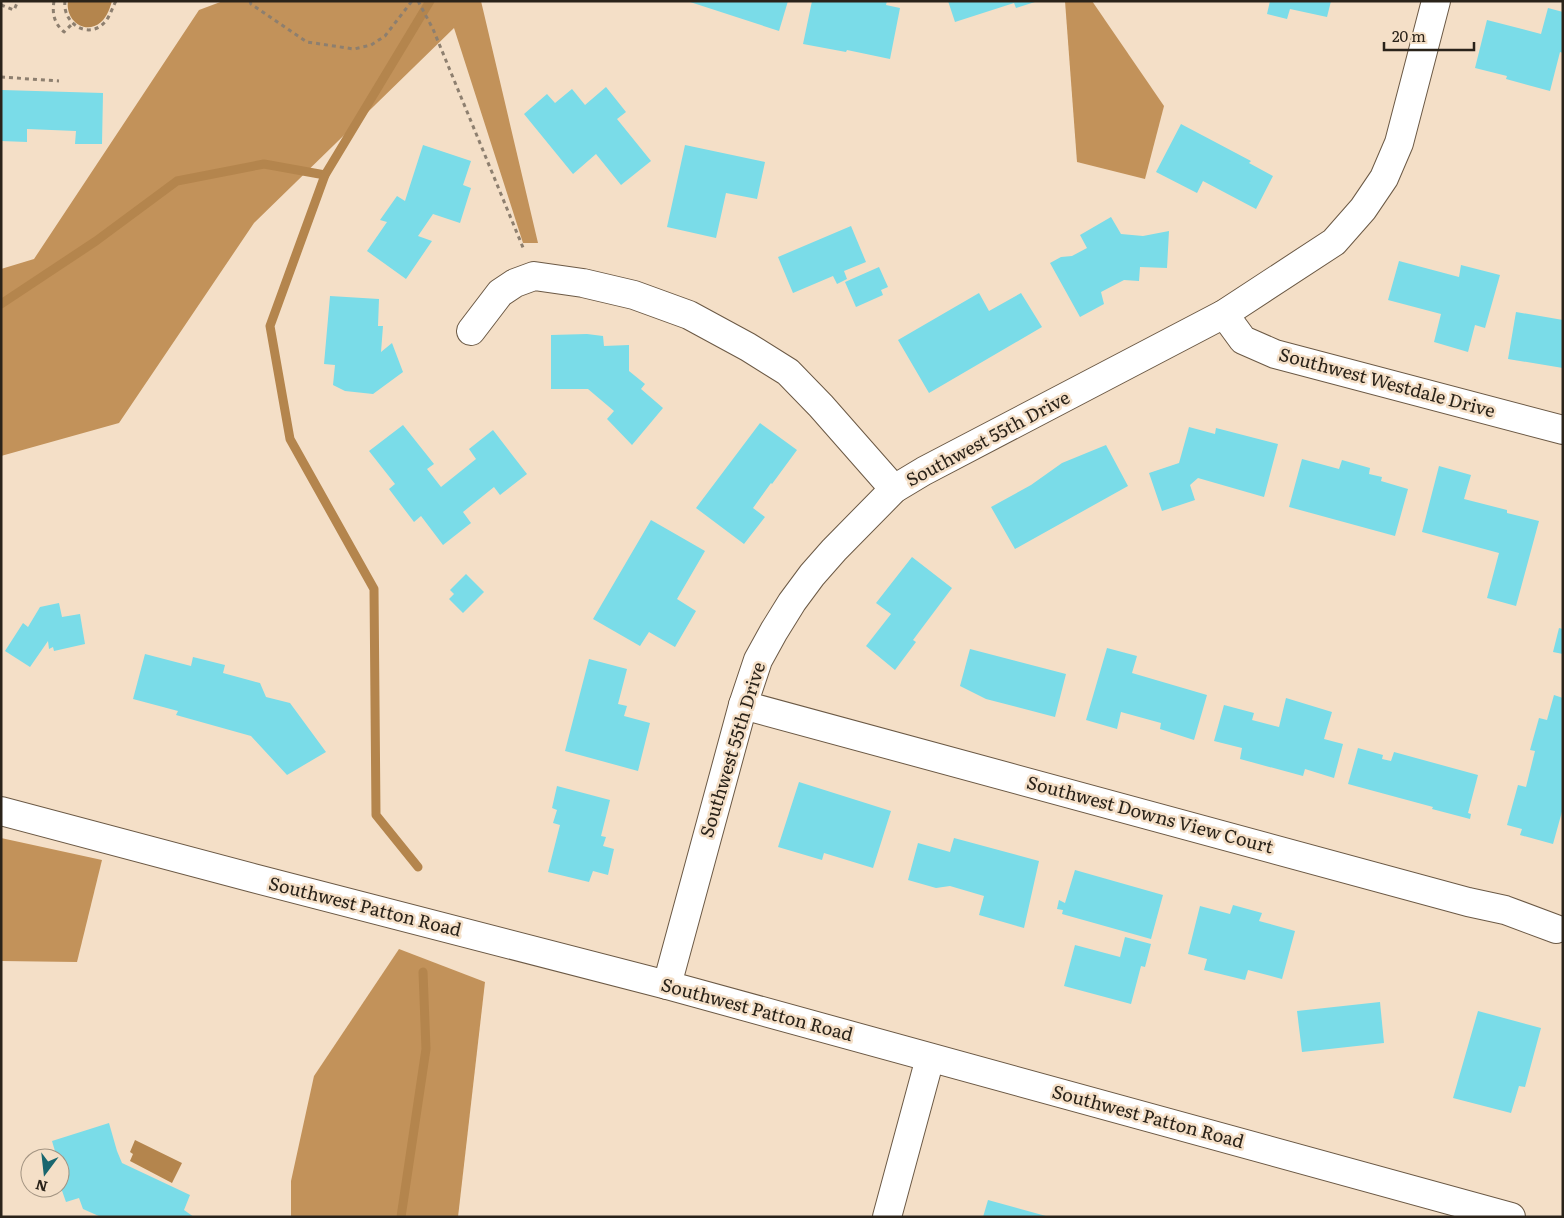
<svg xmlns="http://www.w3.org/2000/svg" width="1564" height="1218" font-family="Literata,serif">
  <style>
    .forest { fill: #c2925a }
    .water { fill: #b4854d }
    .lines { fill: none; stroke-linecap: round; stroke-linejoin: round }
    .stream { stroke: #b4854d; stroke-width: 9 }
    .building { fill: #7adce8 }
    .street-casing { stroke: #6b5945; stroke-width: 30 }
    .secondary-casing { stroke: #6b5945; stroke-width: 30 }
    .path { stroke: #8d7f6f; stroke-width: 3; stroke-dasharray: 4 4; stroke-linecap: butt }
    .street { stroke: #fff; stroke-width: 28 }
    .secondary { stroke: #fff; stroke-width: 28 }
    .labels { text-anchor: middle; stroke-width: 5; stroke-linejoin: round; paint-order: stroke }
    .street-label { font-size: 18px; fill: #2a231a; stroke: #f4dfc7 }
  </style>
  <rect width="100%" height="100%" fill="#f4dfc7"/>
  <g class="forest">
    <polygon points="223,1 481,1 538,243 523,243 454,28 254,223 119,423 1,456 1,269 34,259 199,10"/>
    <polygon points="1065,1 1092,1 1164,106 1145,179 1077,162"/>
    <polygon points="1,838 102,860 77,962 1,961"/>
    <polygon points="399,949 485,982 458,1217 291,1217 291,1181 314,1076"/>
  </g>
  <g class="water">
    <path d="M 68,1 L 112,1 C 110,8 107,17 101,22 C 85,36 65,20 68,1 Z"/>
    <polygon points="135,1140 182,1163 172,1183 130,1161 133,1154 130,1152"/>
  </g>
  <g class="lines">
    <g class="stream">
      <polyline points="1,304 96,241 177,181 264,164 325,175"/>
      <polyline points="418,867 376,815 374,589 290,439 270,326 325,175 430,1"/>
      <polyline points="401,1217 426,1049 423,972"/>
    </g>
  </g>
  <g class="building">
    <polygon points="687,1 788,1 779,31"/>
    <polygon points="812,1 887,1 886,5 900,8 890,59 847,50 846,52 803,44"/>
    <polygon points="948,1 1035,1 1035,2 1016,8 1014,3 955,22"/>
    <polygon points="1270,1 1331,1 1327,17 1290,9 1287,19 1267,14"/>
    <polygon points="1548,8 1563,12 1563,53 1560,52 1550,91 1506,79 1507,76 1475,68 1487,20 1541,34"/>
    <polygon points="606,87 626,112 617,119 651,161 621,185 596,154 573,174 524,114 547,94 555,103 572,89 585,105"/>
    <polygon points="2,90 103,93 102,144 75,144 76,131 27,129 27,142 1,141"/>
    <polygon points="1181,124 1251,161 1249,163 1273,176 1256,209 1203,181 1197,193 1156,172"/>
    <polygon points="423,145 471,161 463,185 471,188 460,223 433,214 418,236 432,241 406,279 367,251 387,222 380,220 397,196 405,201"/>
    <polygon points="685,145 765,162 757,199 726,193 716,238 667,227"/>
    <polygon points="1111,217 1121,234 1143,236 1169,231 1167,268 1140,267 1139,281 1124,280 1101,292 1104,304 1080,317 1050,263 1061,257 1072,256 1087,248 1080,235"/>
    <polygon points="851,226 866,262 844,271 847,279 837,284 833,276 793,293 778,257"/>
    <polygon points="1399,261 1459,277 1461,265 1500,275 1485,328 1475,325 1468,352 1434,342 1441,314 1388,300"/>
    <polygon points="879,267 888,287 881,290 883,295 856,307 845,282"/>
    <polygon points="979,293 989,311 1021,293 1042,327 929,393 898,340"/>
    <polygon points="330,296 379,299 378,326 383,326 381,352 392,343 403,372 373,394 345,391 333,385 335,365 324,364"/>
    <polygon points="1516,312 1563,320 1563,368 1508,359"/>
    <polygon points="587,334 603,336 604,346 629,345 629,371 645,384 641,389 663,408 632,445 607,419 614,411 588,389 551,389 551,335"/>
    <polygon points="760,423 797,450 772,484 771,483 753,508 765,517 744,544 696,508"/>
    <polygon points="403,425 434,464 427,469 441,487 476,459 469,449 493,430 527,474 500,495 494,487 463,512 471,523 443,545 421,516 414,522 389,489 395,484 369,451"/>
    <polygon points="1189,427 1215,434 1216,428 1278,444 1264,497 1198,478 1190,485 1195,500 1162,511 1149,473 1179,463"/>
    <polygon points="1106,445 1128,486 1015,549 991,507 1031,485 1062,463"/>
    <polygon points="1302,459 1339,469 1342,460 1370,468 1369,474 1382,477 1381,481 1408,489 1395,536 1289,507"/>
    <polygon points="1439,466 1471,475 1464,499 1507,510 1507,513 1539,521 1516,606 1487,598 1499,553 1422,532"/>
    <polygon points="651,520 705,551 677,599 696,611 675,647 649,632 640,646 593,619"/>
    <polygon points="912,557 952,588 913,640 916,642 895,670 866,646 891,614 876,603"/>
    <polygon points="466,574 484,592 463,613 449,599 454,594 450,590"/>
    <polygon points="59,603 62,617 80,614 85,644 54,651 53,647 49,649 48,641 30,667 5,651 23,623 28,627 40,607"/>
    <polygon points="1559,628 1563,629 1563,654 1553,652"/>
    <polygon points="1107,648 1137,656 1132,673 1207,695 1194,740 1160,729 1161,723 1121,712 1117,729 1086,720"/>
    <polygon points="970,649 1066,674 1055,717 986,699 960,686"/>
    <polygon points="145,654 191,666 193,657 225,665 223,673 260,683 266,697 290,703 326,752 287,775 251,736 176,715 178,711 133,699"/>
    <polygon points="589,659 627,669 618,704 627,706 624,716 650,723 638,771 565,751"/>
    <polygon points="1554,695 1563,698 1563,808 1553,844 1520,835 1522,829 1507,825 1518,785 1526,787 1535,751 1530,750 1539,718 1547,720"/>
    <polygon points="1286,698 1332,712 1324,739 1343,744 1334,778 1305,769 1303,776 1240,759 1242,748 1214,741 1224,705 1254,713 1252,720 1279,727"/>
    <polygon points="1358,748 1383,755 1382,759 1391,761 1394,752 1478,775 1468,813 1471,814 1470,819 1432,809 1433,807 1348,784"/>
    <polygon points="799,782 891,811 873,868 824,853 822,860 778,847"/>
    <polygon points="557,786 610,800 601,836 606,837 603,846 614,849 608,875 593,871 589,882 548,872 560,825 553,823 557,810 552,808"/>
    <polygon points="954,838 1039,861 1024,928 979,915 984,896 950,886 936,888 908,880 918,843 950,852"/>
    <polygon points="1075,870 1163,895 1151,939 1062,914 1063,910 1057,909 1059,900 1065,903"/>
    <polygon points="1233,905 1262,913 1259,921 1295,931 1282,979 1248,970 1245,980 1204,970 1207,959 1188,954 1200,906 1230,914"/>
    <polygon points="1125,937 1151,944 1145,967 1141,966 1131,1004 1064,986 1075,945 1120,957"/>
    <polygon points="1380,1002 1384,1043 1302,1052 1297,1011"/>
    <polygon points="1478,1011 1541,1028 1525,1087 1519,1086 1511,1113 1453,1098"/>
    <polygon points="109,1123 117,1151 122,1163 190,1195 184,1210 194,1217 101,1217 83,1209 79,1198 66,1202 60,1185 60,1158 57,1158 52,1141"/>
    <polygon points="988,1200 1046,1216 1045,1217 983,1217"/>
  </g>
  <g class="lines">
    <g class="street-casing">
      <g id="street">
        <polyline points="1224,314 1243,340 1275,354 1563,430"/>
        <polyline points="471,331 500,293 515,283 534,276 583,283 634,295 689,315 748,347 788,372 821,406 894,489"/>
        <polyline points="743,705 1468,902 1505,910 1556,929"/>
        <polyline points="667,985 743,705 758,660 774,631 792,602 812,575 834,550 894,489 924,471 1224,314 1334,242 1363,209 1384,178 1399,143 1436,1"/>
        <polyline points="887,1217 930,1058"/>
      </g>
    </g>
    <g class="secondary-casing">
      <polyline id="secondary" points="1,811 253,878 667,985 1511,1217"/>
    </g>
    <g class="path">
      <path d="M 54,1 C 52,14 54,23 64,32 L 72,24"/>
      <path d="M 65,1 C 62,23 88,40 104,23 C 110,17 112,8 116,1"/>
      <polyline points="250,1 251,4 307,42 354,49 371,45 385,36 412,1"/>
      <polyline points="418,1 433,29 524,250"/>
      <polyline points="1,5 14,10 18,1"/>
      <polyline points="1,77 59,81"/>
    </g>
    <use href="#street" class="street"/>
    <use href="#secondary" class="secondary"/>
  </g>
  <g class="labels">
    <g class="street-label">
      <text transform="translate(1387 383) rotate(15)" y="6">Southwest Westdale Drive</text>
      <text transform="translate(988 439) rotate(-28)" y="6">Southwest 55th Drive</text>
      <text transform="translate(733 750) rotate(-73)" y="6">Southwest 55th Drive</text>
      <text transform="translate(1150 815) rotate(15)" y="6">Southwest Downs View Court</text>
      <text transform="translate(365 907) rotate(14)" y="6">Southwest Patton Road</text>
      <text transform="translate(757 1010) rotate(15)" y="6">Southwest Patton Road</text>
      <text transform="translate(1148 1117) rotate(15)" y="6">Southwest Patton Road</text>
    </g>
  </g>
  <rect width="1564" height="1218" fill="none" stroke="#2a231a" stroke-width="5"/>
  <g transform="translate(45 1173) rotate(195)"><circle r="24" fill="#f4dfc7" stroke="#a39482"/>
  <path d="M0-4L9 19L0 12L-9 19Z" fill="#19666e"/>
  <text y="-8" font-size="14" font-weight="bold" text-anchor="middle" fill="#2a231a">N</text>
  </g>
  <path d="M1384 42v8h90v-8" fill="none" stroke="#2a231a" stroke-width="2.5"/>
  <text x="1392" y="42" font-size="15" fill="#2a231a" stroke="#f4dfc7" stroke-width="4" paint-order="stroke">20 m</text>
</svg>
